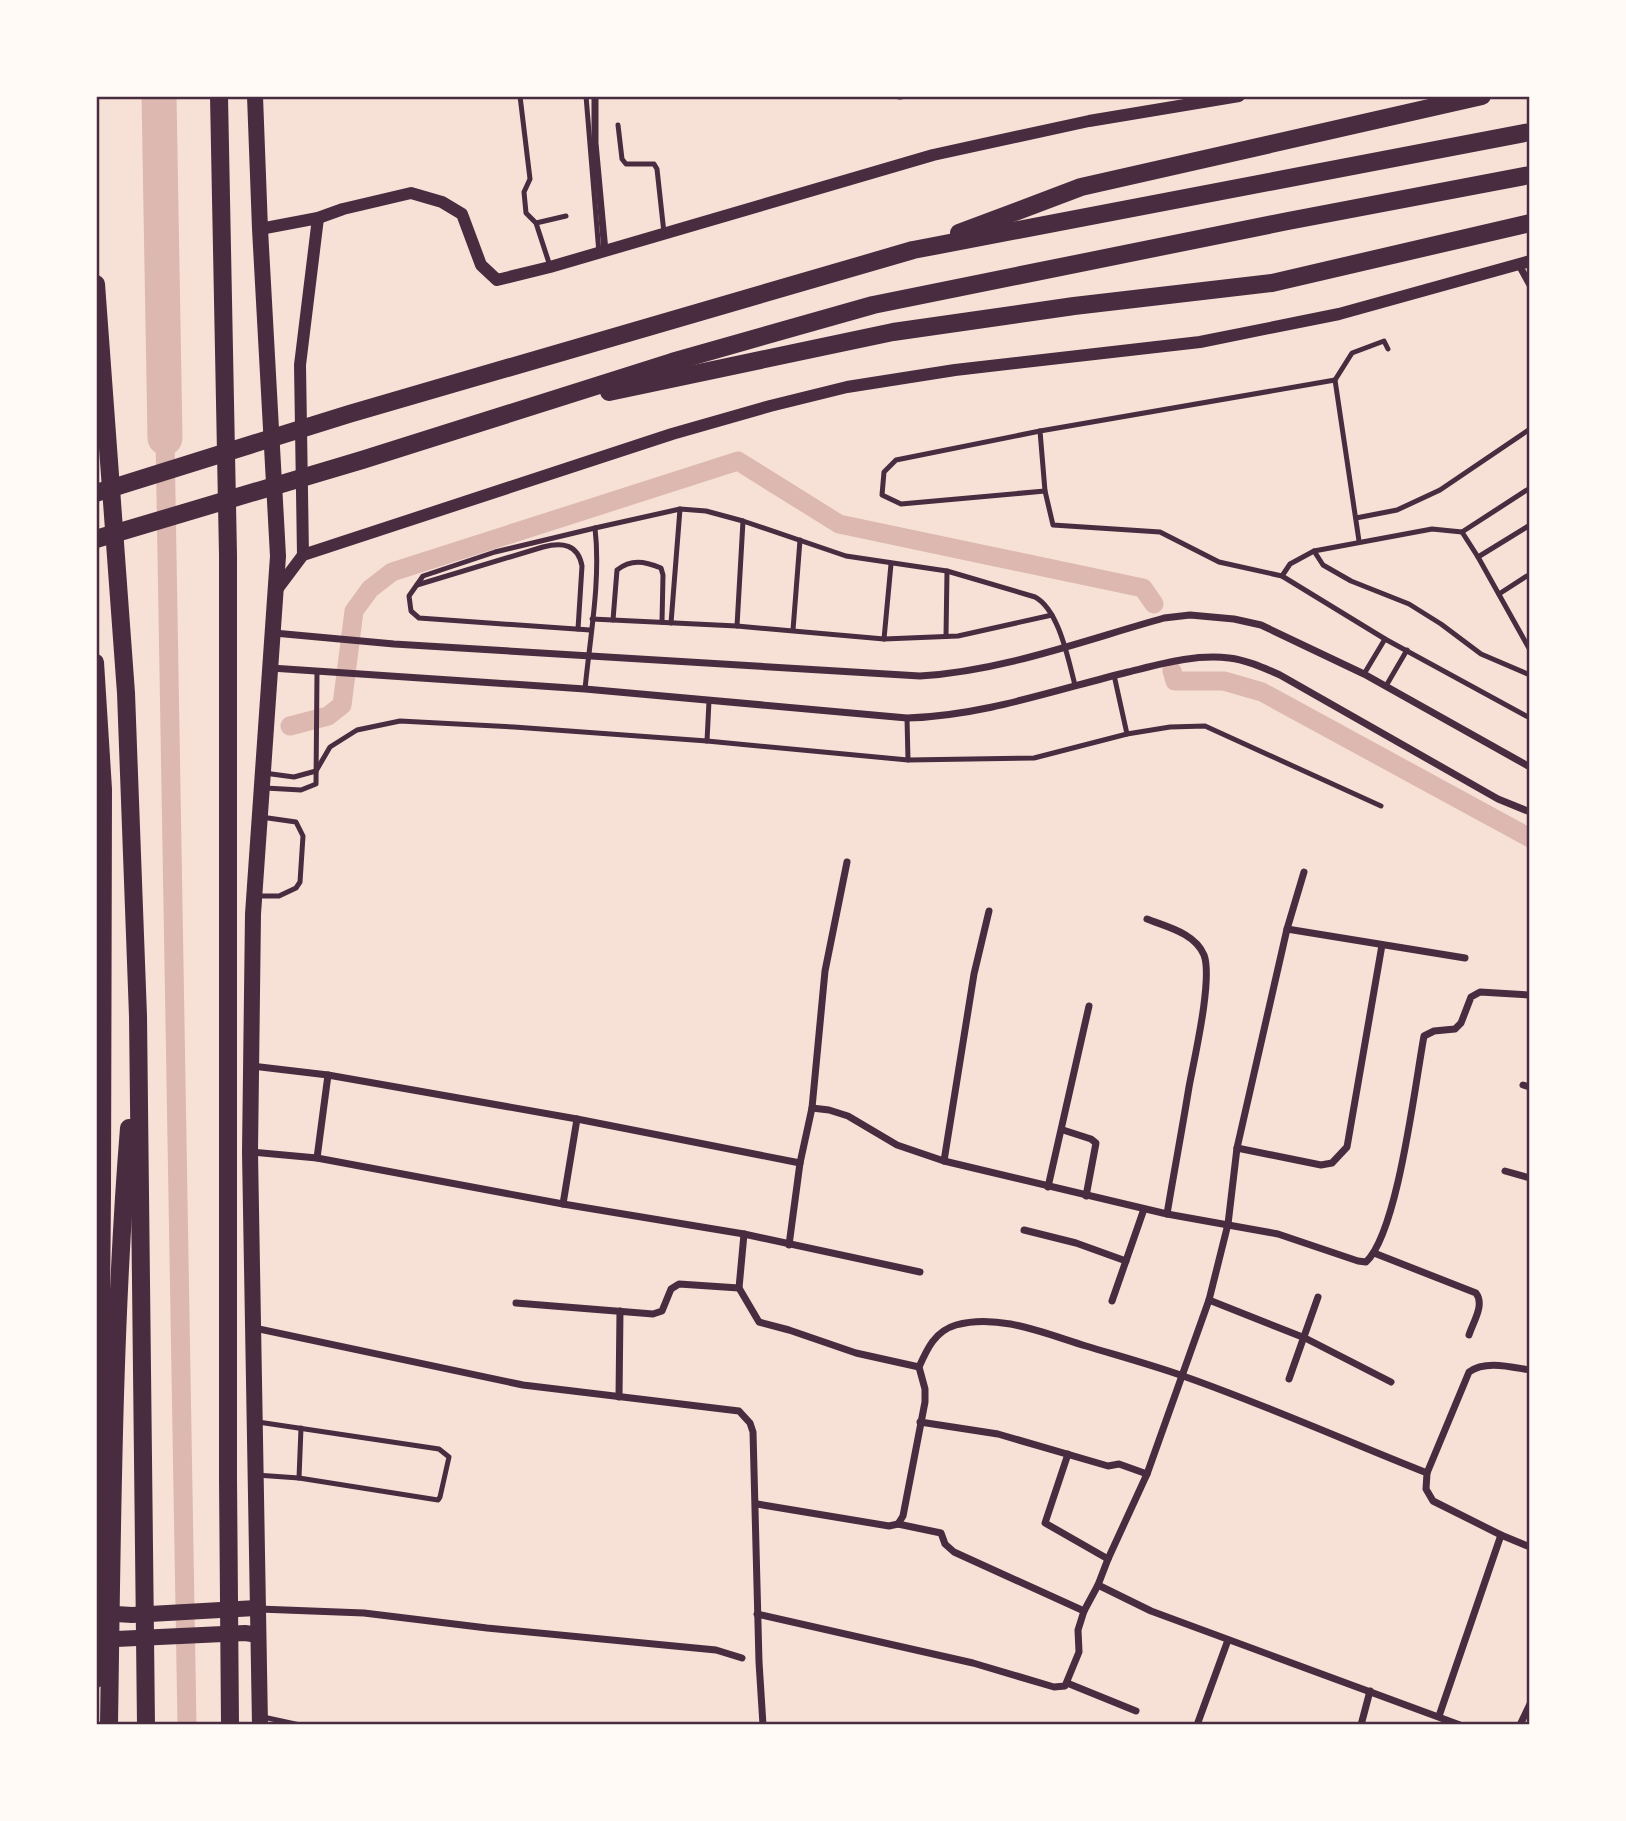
<svg xmlns="http://www.w3.org/2000/svg" width="1626" height="1821" font-family="Quicksand,sans-serif">
  <style>
    .lines { fill: none; stroke-linecap: round; stroke-linejoin: round }
    .canal { stroke: #dcb8b0; stroke-width: 19 }
    .river { stroke: #dcb8b0; stroke-width: 35 }
    .service { stroke: #4a2c40; stroke-width: 5 }
    .minor { stroke: #4a2c40; stroke-width: 7 }
    .tertiary { stroke: #4a2c40; stroke-width: 12 }
    .primary { stroke: #4a2c40; stroke-width: 16 }
    .motorway { stroke: #4a2c40; stroke-width: 18 }
    .neatline { fill: none; stroke: #4a2c40; stroke-width: 2.5 }
  </style>
  <rect width="100%" height="100%" fill="#f7e1d7"/>
  <g class="lines">
    <g class="canal">
      <polyline points="165,438 187,1725"/>
      <polyline points="1172,671 1175,681 1224,681 1262,692 1530,838"/>
      <polyline points="290,726 328,716 342,705 354,611 370,589 392,572 738,461 839,524 1143,588 1154,604"/>
    </g>
    <polyline class="river" points="159,96 165,438"/>
    <g class="service">
      <polyline points="520,96 530,179 524,192 526,213 536,223 550,266"/>
      <polyline points="586,96 599,253"/>
      <polyline points="618,125 622,159 626,164 654,164 657,169 664,233"/>
      <polyline points="536,223 566,216"/>
      <polyline points="1335,380 1040,431 1045,491 1053,525 1160,532 1219,562 1282,576 1385,639 1530,718"/>
      <polyline points="1040,431 896,460 884,472 882,495 901,504 1045,491"/>
      <polyline points="1356,518 1397,510 1440,490 1530,429"/>
      <polyline points="1530,525 1478,557 1530,650"/>
      <path d="M 595,528 L 680,509 L 706,511 L 743,521 L 846,556 L 947,571 L 1035,597 C 1059,610 1068,659 1075,685"/>
      <polyline points="1462,532 1478,557"/>
      <polyline points="1359,541 1335,380 1352,353 1384,341 1388,349"/>
      <polyline points="1314,551 1323,565 1351,581 1409,604 1441,624 1481,654 1530,675"/>
      <polyline points="1282,576 1290,564 1314,551 1432,529 1462,532 1530,488"/>
      <path d="M 417,585 L 543,547 C 562,542 578,544 582,566 L 578,629"/>
      <polyline points="1499,594 1530,574"/>
      <polyline points="592,619 737,626 884,639 958,636 1052,615"/>
      <path d="M 613,620 L 617,570 C 631,559 644,561 661,568 L 663,575 L 662,622"/>
      <polyline points="671,623 680,509"/>
      <polyline points="737,626 743,521"/>
      <polyline points="793,630 800,540"/>
      <polyline points="946,636 947,571"/>
      <polyline points="884,639 891,564"/>
      <polyline points="1364,674 1385,639"/>
      <polyline points="1114,675 1127,734"/>
      <polyline points="1386,686 1407,650"/>
      <path d="M 585,689 C 590,637 601,580 595,528 L 495,552 L 423,576 L 409,596 L 411,611 L 419,618 L 590,630"/>
      <polyline points="907,718 908,760 1034,758 1127,734 1170,727 1205,726 1381,806"/>
      <polyline points="707,741 709,701"/>
      <polyline points="264,773 294,777 316,771 330,747 357,730 400,721 514,727 707,741 908,760"/>
      <polyline points="265,788 301,790 316,784 317,672"/>
      <polyline points="258,896 279,896 296,888 300,882 303,836 296,822 261,817"/>
      <polyline points="256,1475 299,1478 438,1500 440,1497 449,1457 439,1449 258,1422"/>
      <polyline points="299,1478 301,1428"/>
      <polyline points="263,1717 300,1725"/>
    </g>
    <g class="minor">
      <polyline points="595,96 595,143 605,251"/>
      <polyline points="899,96 901,96"/>
      <polyline points="1519,265 1530,285"/>
      <path d="M 274,633 L 394,644 L 920,676 C 1003,671 1085,640 1164,618 L 1190,615 L 1234,619 L 1261,625 L 1364,674 L 1530,767"/>
      <path d="M 271,668 L 585,689 L 907,718 C 982,716 1055,690 1128,672 C 1161,664 1195,654 1229,658 C 1247,660 1264,668 1280,675 L 1498,799 L 1530,812"/>
      <path d="M 1147,919 C 1167,927 1195,933 1204,955 C 1213,979 1194,1060 1189,1087 C 1182,1130 1174,1172 1167,1214"/>
      <polyline points="1287,929 1465,958"/>
      <polyline points="251,1066 328,1075 577,1119 800,1163"/>
      <polyline points="1523,1085 1530,1087"/>
      <path d="M 812,1108 L 829,1110 L 848,1116 L 897,1145 L 944,1161 L 1167,1214 L 1278,1234 L 1358,1261 L 1366,1262 C 1398,1232 1415,1084 1424,1036 L 1434,1031 L 1455,1029 L 1461,1023 L 1471,997 L 1480,992 L 1530,995"/>
      <polyline points="1063,1130 1091,1139 1096,1143 1086,1196"/>
      <polyline points="1237,1148 1321,1165 1332,1163 1347,1147 1382,945"/>
      <polyline points="251,1152 317,1158 563,1204 744,1234 920,1272"/>
      <polyline points="317,1158 328,1075"/>
      <polyline points="944,1161 974,974 989,911"/>
      <polyline points="1505,1171 1530,1178"/>
      <polyline points="1048,1187 1089,1006"/>
      <polyline points="563,1204 577,1119"/>
      <polyline points="1024,1230 1076,1243 1126,1261"/>
      <polyline points="744,1234 739,1288 759,1322 789,1330 856,1353 919,1367"/>
      <polyline points="789,1245 800,1163 812,1108 825,971 847,862"/>
      <path d="M 1374,1253 L 1476,1293 C 1485,1305 1473,1322 1469,1335"/>
      <polyline points="1209,1300 1305,1338 1391,1382"/>
      <polyline points="1112,1301 1144,1209"/>
      <polyline points="516,1303 653,1314 662,1311 671,1289 679,1284 739,1288"/>
      <polyline points="254,1328 523,1385 739,1411 750,1423 753,1432 759,1662 763,1725"/>
      <polyline points="1289,1379 1318,1297"/>
      <polyline points="619,1397 620,1311"/>
      <polyline points="920,1422 998,1434 1108,1466 1119,1464 1147,1474"/>
      <polyline points="1068,1454 1045,1523 1108,1559"/>
      <path d="M 1427,1473 L 1469,1372 C 1485,1360 1511,1367 1530,1370"/>
      <polyline points="757,1504 889,1526 898,1524 941,1533 945,1544 954,1552 1084,1611"/>
      <path d="M 898,1524 L 903,1516 L 925,1402 L 925,1389 L 919,1367 C 927,1349 935,1331 956,1325 C 999,1313 1046,1334 1086,1346 C 1119,1356 1152,1365 1183,1376 C 1266,1405 1346,1441 1427,1473 L 1426,1489 L 1433,1501 L 1501,1535 L 1530,1547"/>
      <polyline points="1098,1585 1151,1611 1460,1725"/>
      <polyline points="259,1609 364,1613 487,1628 716,1650 742,1658"/>
      <polyline points="757,1614 973,1663 1054,1687 1065,1686 1079,1652 1078,1630 1084,1611 1098,1585 1108,1559 1147,1474 1209,1300 1228,1224 1237,1148 1287,929 1304,872"/>
      <polyline points="1067,1683 1136,1711"/>
      <polyline points="1439,1716 1501,1535"/>
      <polyline points="1197,1725 1228,1640"/>
      <polyline points="1361,1725 1370,1691"/>
      <polyline points="1520,1725 1530,1704"/>
    </g>
    <g class="tertiary">
      <polyline points="260,229 318,218 343,209 411,193 442,202 462,214 481,265 497,280 550,267 933,155 1089,121 1239,96"/>
      <polyline points="303,555 300,365 318,218"/>
      <polyline points="276,591 303,555 672,434 770,406 847,387 955,370 1200,342 1339,314 1530,261"/>
    </g>
    <g class="primary">
      <polyline points="255,96 260,229 278,556 253,914 250,1152 260,1725"/>
      <polyline points="96,662 104,789 103,1194 99,1642 96,1680"/>
      <polyline points="100,1613 132,1615 258,1608"/>
      <polyline points="99,1642 116,1639 245,1633 258,1635"/>
    </g>
    <g class="motorway">
      <polyline points="219,96 228,555 228,1478 230,1725"/>
      <polyline points="959,233 1081,187 1482,96"/>
      <polyline points="96,284 126,693 138,1016 146,1725"/>
      <polyline points="609,392 893,332 1074,306 1272,283 1530,223"/>
      <polyline points="96,493 349,414 913,250 1530,132"/>
      <polyline points="96,539 362,460 672,362 873,305 1288,221 1530,175"/>
      <path d="M 109,1725 C 112,1526 113,1327 129,1128"/>
    </g>
  </g>
  <rect width="1626" height="1821" fill="none" stroke="#fffaf5" stroke-width="196"/>
  <rect x="98" y="98" width="1430" height="1625" class="neatline"/>
</svg>
